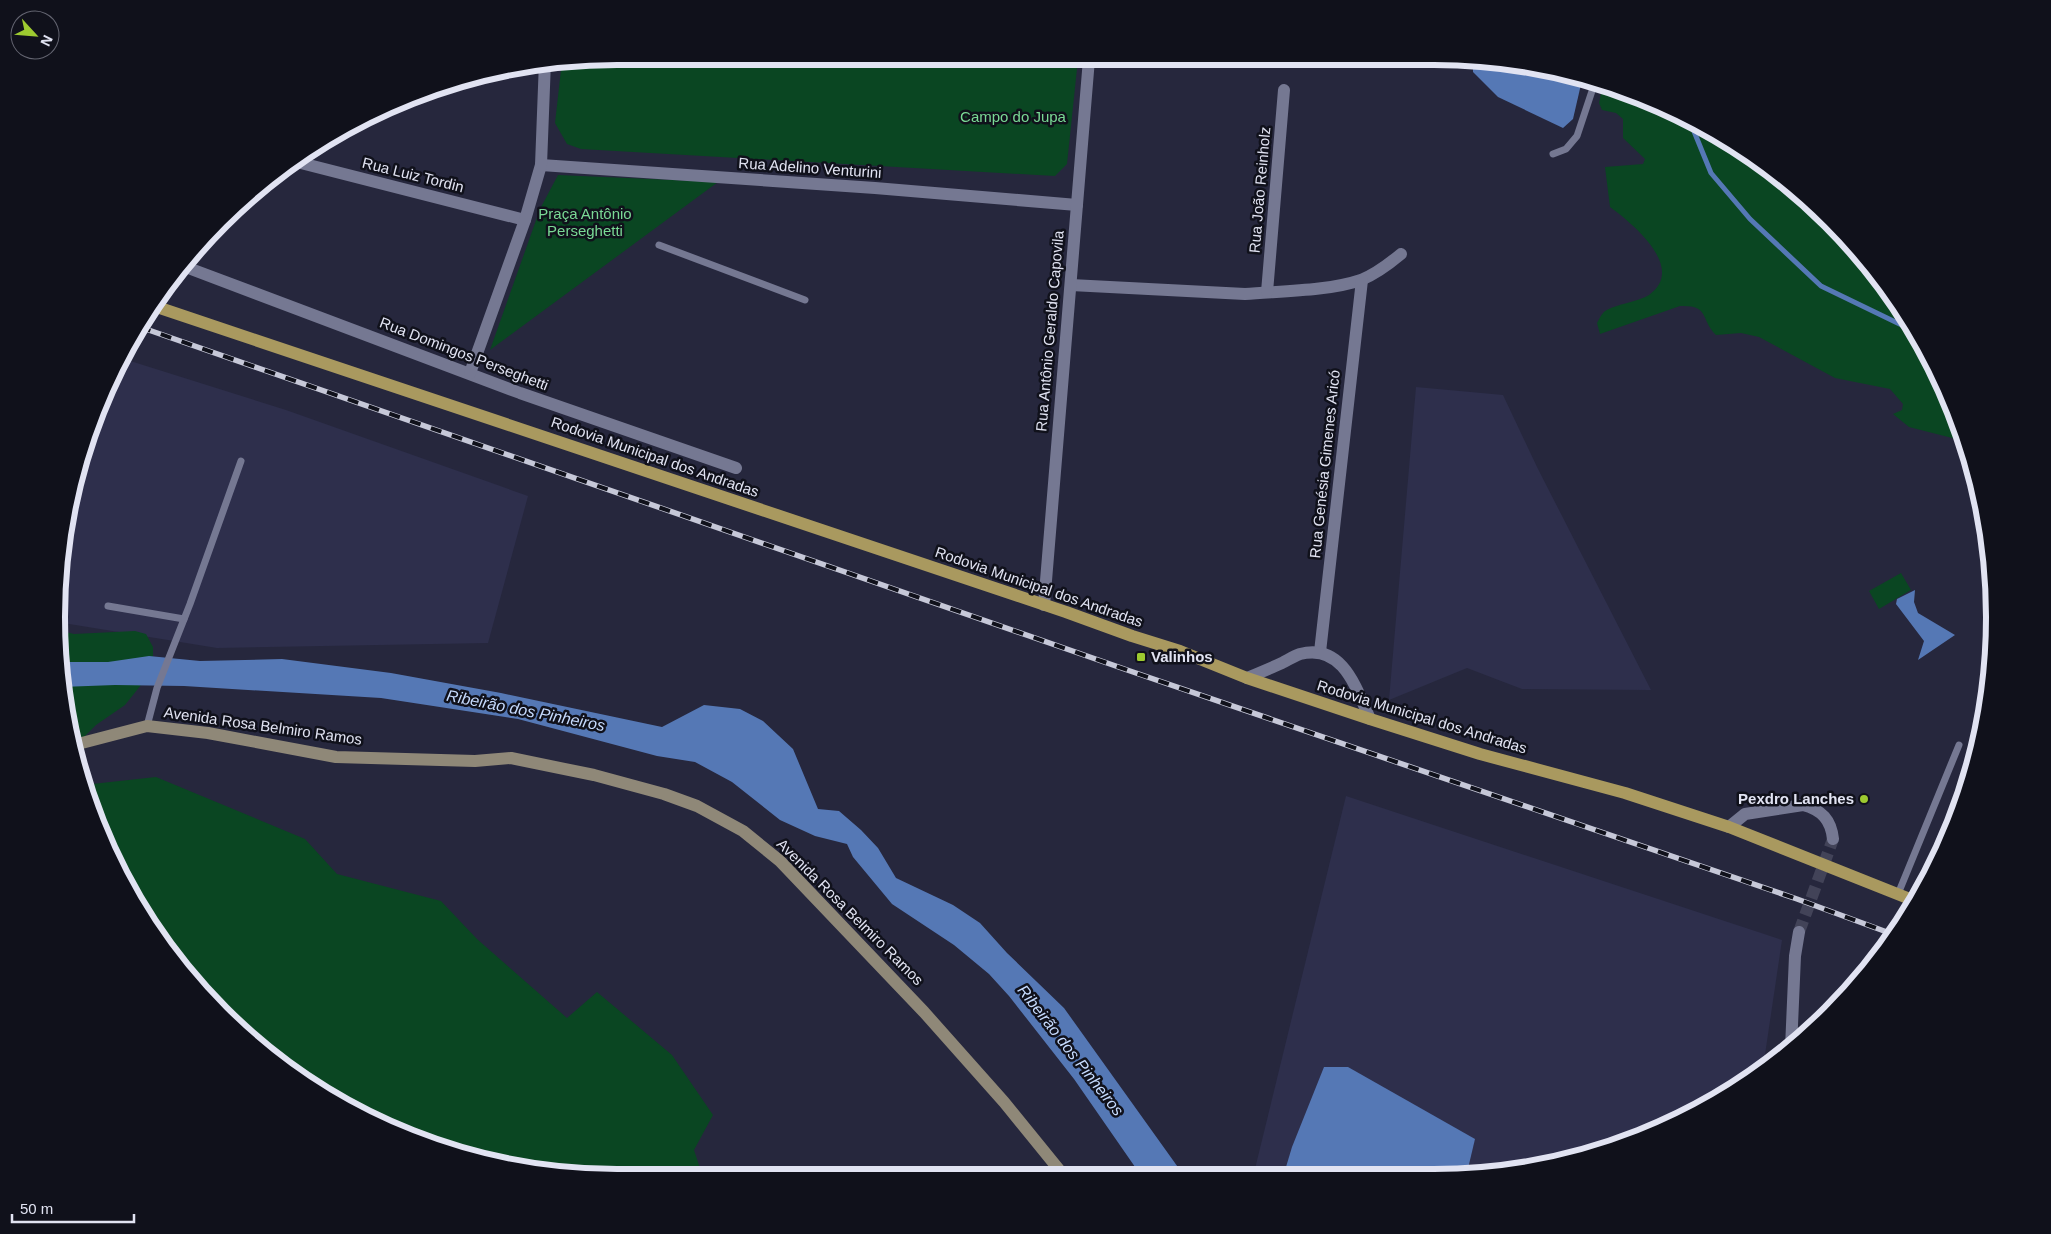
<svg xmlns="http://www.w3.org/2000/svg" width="2051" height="1234" font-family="Arial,sans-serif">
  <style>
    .built { fill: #2e2f4c }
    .green { fill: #0a4622 }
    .water { fill: #5578b5 }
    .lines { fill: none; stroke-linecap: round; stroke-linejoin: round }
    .stream { stroke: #5578b5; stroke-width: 5 }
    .minor-tunnel { stroke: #424358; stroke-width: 12; stroke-dasharray: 12 6; stroke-linecap: butt }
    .service { stroke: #757892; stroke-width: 7 }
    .minor { stroke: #757892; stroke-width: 12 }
    .tertiary { stroke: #757892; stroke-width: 12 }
    .secondary { stroke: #8f8878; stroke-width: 12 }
    .primary { stroke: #a9995f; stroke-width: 12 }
    .rail-casing { stroke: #c6c8d8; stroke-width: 5.5 }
    .rail { stroke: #10111b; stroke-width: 4; stroke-dasharray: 11; stroke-linecap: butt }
    .poi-dot { fill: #9dca30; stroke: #10111b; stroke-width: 2 }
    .labels { text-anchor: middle; stroke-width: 5; stroke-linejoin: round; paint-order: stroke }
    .park-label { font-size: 15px; fill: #7ad995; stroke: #10111b }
    .street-label { font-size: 15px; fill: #e1e3f2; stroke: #10111b }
    .poi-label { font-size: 15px; font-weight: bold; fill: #e1e3f2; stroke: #10111b; text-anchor: start }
    .water-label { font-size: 16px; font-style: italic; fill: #c6dbfe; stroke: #10111b }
    .rim { fill: none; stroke: #e1e3f2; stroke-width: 6 }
  </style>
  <rect width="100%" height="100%" fill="#26273d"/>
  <g class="built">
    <polygon points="124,359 286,410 528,496 488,643 217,648 57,622 61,544 86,437"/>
    <polygon points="1416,387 1503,395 1538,469 1651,690 1522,689 1467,668 1389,700"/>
    <polygon points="1346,796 1782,940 1763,1068 1714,1103 1579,1159 1471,1177 1253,1177"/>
  </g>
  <g class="green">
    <polygon points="1078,59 1067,164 1055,176 581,149 567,144 555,123 562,61"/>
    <path d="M 1603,84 L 1615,86 L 1746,151 L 1831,221 L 1900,306 L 1952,403 L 1964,441 L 1909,427 L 1893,414 L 1902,410 L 1903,404 L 1890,389 L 1835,378 L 1759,337 L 1741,333 L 1716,335 C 1700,319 1710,305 1680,306 L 1600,334 L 1597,323 C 1599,320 1600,316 1603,313 C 1610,305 1638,302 1649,295 C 1687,268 1632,223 1610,207 L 1605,167 L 1643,164 L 1645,159 L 1623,138 L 1623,119 L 1616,113 L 1602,110 L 1599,103 Z"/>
    <polygon points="558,175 718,182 490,350 540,209"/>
    <polygon points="1901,573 1911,590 1879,609 1869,591"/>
    <polygon points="57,630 74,634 135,631 146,634 153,647 153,662 145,680 125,705 96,725 83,738 73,740 61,690"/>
    <polygon points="156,777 305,839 337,874 441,901 477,939 567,1018 597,992 672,1055 713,1115 694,1150 703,1177 580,1177 436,1148 305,1083 221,1014 172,958 114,865 86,797 83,785"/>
  </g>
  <g class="water">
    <polygon points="1473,58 1582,80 1573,119 1563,128 1498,97 1473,72"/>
    <polygon points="1915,590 1914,602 1918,613 1955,635 1918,660 1924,641 1896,604 1897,599"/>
    <polygon points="149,656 200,661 282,659 391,673 501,693 662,727 704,705 740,709 763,721 793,749 818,809 839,811 861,830 878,848 896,878 953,905 980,923 1007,953 1064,1008 1185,1177 1142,1177 1074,1079 1009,996 989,974 954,945 892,904 853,857 847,844 815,836 780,820 732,782 695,762 657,756 518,719 381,698 184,686 115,685 61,687 59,662 108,662"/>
    <polygon points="1324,1067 1348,1067 1475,1139 1466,1177 1283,1177 1292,1147"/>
  </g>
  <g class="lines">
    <polyline class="stream" points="1691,124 1711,173 1750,219 1821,286 1914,331"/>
    <polyline class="minor-tunnel" points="1799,932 1833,839"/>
    <g class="service">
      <polyline points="1553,154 1566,149 1577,136 1595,82"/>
      <polyline points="659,245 805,300"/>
      <polyline points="108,606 184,619"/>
      <polyline points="147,726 157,688 190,604 241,461"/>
      <polyline points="1898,894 1959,745"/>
    </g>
    <g class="minor">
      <polyline points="293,161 525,220"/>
      <polyline points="541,165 875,188 1077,205"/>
      <polyline points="183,266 520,393 736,468"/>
      <path d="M 1071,285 L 1245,294 C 1280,291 1329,291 1361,280 C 1376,274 1389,264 1401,254"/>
      <polyline points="1267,292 1284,90"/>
      <polyline points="470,373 525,220 541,165 545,61"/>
      <polyline points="1320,652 1362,280"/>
      <path d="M 1247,678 C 1259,673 1271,668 1282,663 C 1288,660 1294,656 1300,654 C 1343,643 1356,688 1370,719"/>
      <path d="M 1729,827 L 1745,814 L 1803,805 C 1822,810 1831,820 1833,839"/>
      <polyline points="1791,1048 1795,956 1799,932"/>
    </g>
    <polyline class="tertiary" points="1044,605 1089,59"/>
    <polyline class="secondary" points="74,745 147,726 208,733 336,757 475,761 511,758 594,775 664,794 697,806 743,831 780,861 924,1012 1004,1102 1065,1177"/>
    <polyline class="primary" points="151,305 1066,612 1132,636 1180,651 1247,678 1370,719 1480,754 1625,793 1729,827 1915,901"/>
    <g class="rail-casing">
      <polyline id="rail" points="140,327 1133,672 1797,899 1895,935"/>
    </g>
    <use href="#rail" class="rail"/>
  </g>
  <g class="poi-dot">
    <rect x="1136" y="652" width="10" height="10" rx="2.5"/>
    <circle cx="1864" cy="799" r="5"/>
  </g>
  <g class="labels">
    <g class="park-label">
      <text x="1013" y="122">Campo do Jupa</text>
      <text x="585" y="219">Praça Antônio<tspan x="585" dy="17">Perseghetti</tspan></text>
    </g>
    <g class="street-label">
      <text transform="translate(810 168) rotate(4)" y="5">Rua Adelino Venturini</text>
      <text transform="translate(413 175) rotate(14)" y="5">Rua Luiz Tordin</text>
      <text transform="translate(1260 190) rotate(-85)" y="5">Rua João Reinholz</text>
      <text transform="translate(1050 331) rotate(-85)" y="5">Rua Antônio Geraldo Capovila</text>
      <text transform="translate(464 354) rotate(21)" y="5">Rua Domingos Perseghetti</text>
      <text transform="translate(655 457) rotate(19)" y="5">Rodovia Municipal dos Andradas</text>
      <text transform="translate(1325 464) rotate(-84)" y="5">Rua Genésia Gimenes Aricó</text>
      <text transform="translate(1039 587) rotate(19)" y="5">Rodovia Municipal dos Andradas</text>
      <text transform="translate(1422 717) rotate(17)" y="5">Rodovia Municipal dos Andradas</text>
      <text transform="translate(263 726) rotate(8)" y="5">Avenida Rosa Belmiro Ramos</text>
      <text transform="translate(850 912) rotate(45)" y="5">Avenida Rosa Belmiro Ramos</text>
    </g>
    <g class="poi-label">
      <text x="1151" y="662">Valinhos</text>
      <text x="1854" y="804" text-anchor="end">Pexdro Lanches</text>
    </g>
    <g class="water-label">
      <text transform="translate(526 710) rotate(11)" y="6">Ribeirão dos Pinheiros</text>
      <text transform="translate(1071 1050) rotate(52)" y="6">Ribeirão dos Pinheiros</text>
    </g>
  </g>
  <path d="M0 0H2051V1234H0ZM617 65H1434A552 552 0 0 1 1986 617V617A552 552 0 0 1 1434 1169H617A552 552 0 0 1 65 617V617A552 552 0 0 1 617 65Z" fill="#10111b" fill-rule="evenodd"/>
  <path class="rim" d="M617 65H1434A552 552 0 0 1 1986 617V617A552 552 0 0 1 1434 1169H617A552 552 0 0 1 65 617V617A552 552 0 0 1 617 65Z"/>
  <g transform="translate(35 35) rotate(116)"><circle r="24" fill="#10111b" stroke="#646571"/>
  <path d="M0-4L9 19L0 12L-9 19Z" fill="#9dca30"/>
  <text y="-8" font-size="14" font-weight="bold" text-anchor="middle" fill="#e1e3f2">N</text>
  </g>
  <path d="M12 1214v8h122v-8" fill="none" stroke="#e1e3f2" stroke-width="2.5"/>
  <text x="20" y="1214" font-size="15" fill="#e1e3f2" stroke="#10111b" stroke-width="4" paint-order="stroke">50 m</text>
</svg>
